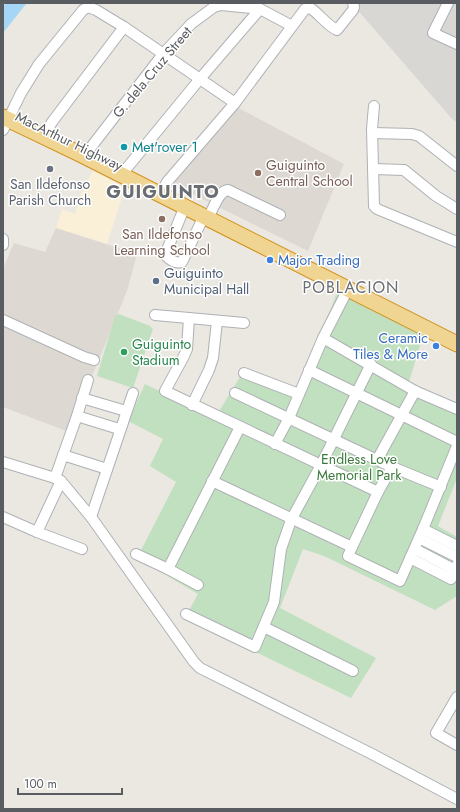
<svg xmlns="http://www.w3.org/2000/svg" width="460" height="812" font-family="Jost,sans-serif">
  <style>
    .commercial { fill: #f9f0d7 }
    .industrial { fill: #d9d7d3 }
    .education { fill: #ddd9d2 }
    .green { fill: #c1e0bf }
    .water { fill: #a6d6f5 }
    .lines { fill: none; stroke-linecap: round; stroke-linejoin: round }
    .minor-casing { stroke: #aeb1b5; stroke-width: 12 }
    .highway-casing { stroke: #d29019; stroke-width: 17 }
    .minor { stroke: #fff; stroke-width: 10 }
    .highway { stroke: #f0d492; stroke-width: 15 }
    .culture-dot { fill: #0f9aa8; stroke: #fff; stroke-width: 1.5 }
    .worship-dot { fill: #6b7280; stroke: #fff; stroke-width: 1.5 }
    .education-dot { fill: #8d6e63; stroke: #fff; stroke-width: 1.5 }
    .shop-dot { fill: #3f7fe0; stroke: #fff; stroke-width: 1.5 }
    .service-dot { fill: #5c6f8a; stroke: #fff; stroke-width: 1.5 }
    .leisure-dot { fill: #2e9e5b; stroke: #fff; stroke-width: 1.5 }
    .labels { text-anchor: middle; stroke-width: 3; stroke-linejoin: round; paint-order: stroke }
    .street-label { font-size: 14px; fill: #595c60; stroke: #fff }
    .culture-label { font-size: 14px; fill: #0d838f; stroke: #fff; text-anchor: start }
    .education-label { font-size: 14px; fill: #785e54; stroke: #fff; text-anchor: start }
    .worship-label { font-size: 14px; fill: #5b616d; stroke: #fff }
    .shop-label { font-size: 14px; fill: #366cbe; stroke: #fff; text-anchor: start }
    .service-label { font-size: 14px; fill: #4e5e75; stroke: #fff; text-anchor: start }
    .leisure-label { font-size: 14px; fill: #27864d; stroke: #fff; text-anchor: start }
    .park-label { font-size: 14px; fill: #3c7b3d; stroke: #fff }
    .quarter-label { font-size: 16px; letter-spacing: 1px; fill: #6a6e72; stroke: #fff }
    .district-label { font-size: 18px; font-weight: bold; letter-spacing: 1px; fill: #6a6e72; stroke: #fff }
  </style>
  <rect width="100%" height="100%" fill="#eae8e1"/>
  <polygon class="commercial" points="93,170 125,188 107,244 56,228 62,209 75,214 81,194"/>
  <polygon class="industrial" points="359,3 457,3 457,122 452,119 355,7"/>
  <g class="education">
    <polygon points="231,104 344,164 308,251 170,183"/>
    <polygon points="56,228 137,254 127,291 69,432 3,407 3,269 14,243 45,252"/>
  </g>
  <g class="green">
    <polygon points="338,290 423,336 408,385 457,407 457,478 438,526 457,537 457,596 435,610 324,556 303,549 280,608 376,658 351,698 185,618 198,594 137,558 176,482 150,466 163,439 128,421 145,384 215,418 243,372 298,394"/>
    <polygon points="119,314 150,326 153,329 133,388 97,376 115,316"/>
  </g>
  <polygon class="water" points="7,3 36,3 26,4 3,33 3,6"/>
  <g class="lines">
    <g class="minor-casing">
      <g id="minor">
        <polyline points="448,3 433,33 457,44"/>
        <polyline points="374,106 372,129 374,206 377,209 457,242"/>
        <polyline points="3,130 21,93 39,64 83,10 88,7 96,10 124,27 235,103"/>
        <polyline points="373,133 412,134 419,136 457,166"/>
        <polyline points="44,136 52,122 124,27"/>
        <polyline points="88,151 163,54 191,24 214,7 221,5 260,9 292,26"/>
        <polyline points="374,169 404,170 436,196 457,209"/>
        <polyline points="123,176 126,169 199,80 260,9"/>
        <path d="M 161,194 L 167,182 L 235,103 L 305,9 L 310,8 C 320,14 326,25 337,30 L 353,10 L 354,7 L 353,3"/>
        <path d="M 185,206 L 165,255 C 170,260 175,264 182,262 L 204,216"/>
        <path d="M 211,212 C 215,205 219,191 228,190 L 280,215"/>
        <polyline points="3,239 3,245"/>
        <polyline points="155,315 189,318"/>
        <polyline points="3,320 84,357 94,360"/>
        <polyline points="244,323 189,318 187,349 184,356 165,391 378,492"/>
        <polyline points="323,338 415,391 457,409"/>
        <polyline points="309,370 457,442"/>
        <polyline points="244,373 299,394"/>
        <polyline points="235,393 392,467 441,487"/>
        <polyline points="82,398 126,411"/>
        <polyline points="192,405 209,370 213,358 217,321"/>
        <polyline points="77,416 119,429"/>
        <polyline points="275,444 289,418 323,338 348,289"/>
        <polyline points="63,455 107,469"/>
        <polyline points="377,460 415,391"/>
        <polyline points="3,462 55,478 61,481 91,517 194,662 200,668 372,754 457,799"/>
        <polyline points="55,478 77,416 88,380"/>
        <polyline points="212,481 352,547 378,492 392,467"/>
        <polyline points="3,517 37,532 82,549"/>
        <polyline points="91,517 133,393"/>
        <polyline points="423,529 457,546"/>
        <polyline points="37,532 61,481"/>
        <polyline points="419,538 457,557"/>
        <polyline points="352,547 348,556 400,581 423,529 457,446"/>
        <polyline points="415,549 457,571"/>
        <polyline points="136,554 168,569 240,427"/>
        <polyline points="410,558 451,579 457,565"/>
        <polyline points="168,569 198,585"/>
        <polyline points="186,614 255,647 274,602 281,549 291,520 321,465 371,364"/>
        <polyline points="264,627 353,671"/>
        <polyline points="457,697 436,733 457,745"/>
      </g>
    </g>
    <g class="highway-casing">
      <polyline id="highway" points="3,117 80,154 457,344"/>
    </g>
    <use href="#minor" class="minor"/>
    <use href="#highway" class="highway"/>
  </g>
  <circle class="culture-dot" cx="124" cy="147" r="4"/>
  <circle class="worship-dot" cx="50" cy="169" r="4"/>
  <g class="education-dot">
    <circle cx="258" cy="173" r="4"/>
    <circle cx="162" cy="219" r="4"/>
  </g>
  <g class="shop-dot">
    <circle cx="270" cy="260" r="4"/>
    <circle cx="436" cy="346" r="4"/>
  </g>
  <circle class="service-dot" cx="156" cy="281" r="4"/>
  <circle class="leisure-dot" cx="124" cy="352" r="4"/>
  <g class="labels">
    <g class="street-label">
      <text transform="translate(152 72) rotate(-50)" y="5">G. dela Cruz Street</text>
      <text transform="translate(69 141) rotate(26)" y="5">MacArthur Highway</text>
    </g>
    <g class="culture-label">
      <text x="132" y="152">Met'rover 1</text>
    </g>
    <g class="education-label">
      <text x="266" y="170">Guiguinto<tspan x="266" dy="16">Central School</tspan></text>
      <text x="162" y="239" text-anchor="middle">San Ildefonso<tspan x="162" dy="16">Learning School</tspan></text>
    </g>
    <g class="worship-label">
      <text x="50" y="189">San Ildefonso<tspan x="50" dy="16">Parish Church</tspan></text>
    </g>
    <g class="shop-label">
      <text x="278" y="265">Major Trading</text>
      <text x="428" y="343" text-anchor="end">Ceramic<tspan x="428" dy="16">Tiles &amp; More</tspan></text>
    </g>
    <g class="service-label">
      <text x="164" y="278">Guiguinto<tspan x="164" dy="16">Municipal Hall</tspan></text>
    </g>
    <g class="leisure-label">
      <text x="132" y="349">Guiguinto<tspan x="132" dy="16">Stadium</tspan></text>
    </g>
    <g class="park-label">
      <text x="359" y="464">Endless Love<tspan x="359" dy="16">Memorial Park</tspan></text>
    </g>
    <g class="quarter-label">
      <text x="351" y="293">POBLACION</text>
    </g>
    <g class="district-label">
      <text x="163" y="198">GUIGUINTO</text>
    </g>
  </g>
  <rect width="460" height="812" fill="none" stroke="#595c60" stroke-width="8"/>
  <path d="M18 788v6h104v-6" fill="none" stroke="#595c60" stroke-width="2"/>
  <text x="24" y="788" font-size="12" fill="#595c60" stroke="#ffffff" stroke-width="3" paint-order="stroke">100 m</text>
</svg>
